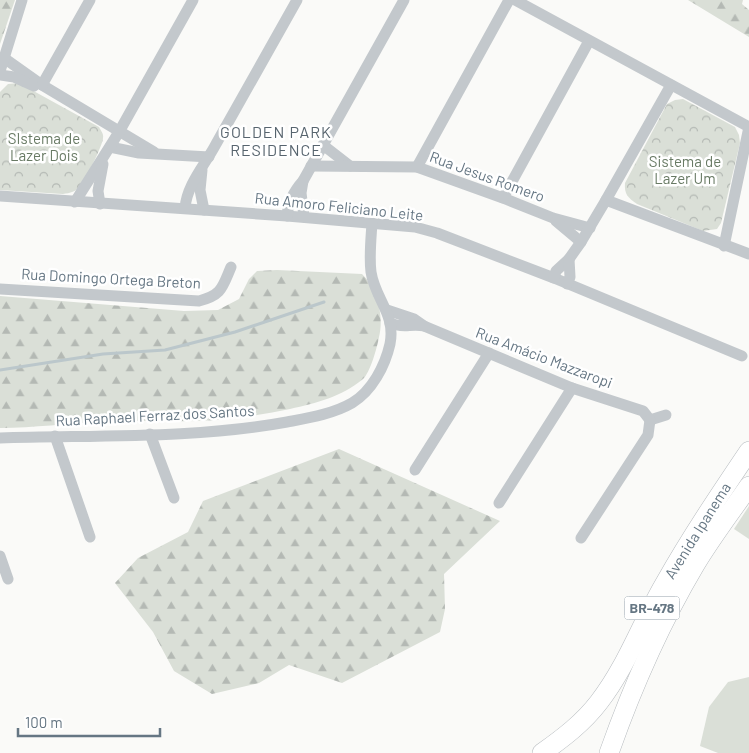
<svg xmlns="http://www.w3.org/2000/svg" width="749" height="753" font-family="Barlow,sans-serif">
  <style>
    .grass { fill: #dadfd7 }
    .forest { fill: url(#forest-firs) }
    .park { fill: url(#park-crowns) }
    .lines { fill: none; stroke-linecap: round; stroke-linejoin: round }
    .stream { stroke: #bbc7cb; stroke-width: 3 }
    .primary-casing { stroke: #b5babe; stroke-width: 20 }
    .street { stroke: #c3c8cc; stroke-width: 11 }
    .primary { stroke: #fff; stroke-width: 19 }
    .labels { text-anchor: middle; stroke-width: 5; stroke-linejoin: round; paint-order: stroke }
    .shield { fill: #fff; stroke: #939fa8; stroke-width: 1 }
    .shield-label { font-size: 14px; font-weight: bold; fill: #657683 }
    .park-label { font-size: 15px; fill: #687a64; stroke: #fff }
    .street-label { font-size: 15px; fill: #657683; stroke: #fff }
    .neighbourhood-label { font-size: 16px; letter-spacing: 1px; fill: #57646e; stroke: #fff }
  </style>
  <defs>
    <pattern id="forest-firs" width="22" height="20" patternUnits="userSpaceOnUse" patternTransform="scale(1.25)"><rect width="22" height="20" fill="#dadfd7"/><path d="M5 1l3.5 6h-7zM16 11l3.5 6h-7z" fill="#b4b9b4"/></pattern>
    <pattern id="park-crowns" width="20" height="18" patternUnits="userSpaceOnUse" patternTransform="scale(1.25)"><rect width="20" height="18" fill="#dadfd7"/><path d="M2 6a3 3 0 1 1 6 0M12 15a3 3 0 1 1 6 0" fill="none" stroke="#b4b9b4"/></pattern>
  </defs>
  <rect width="100%" height="100%" fill="#fafaf8"/>
  <g class="grass">
    <polygon points="749,506 749,539 734,529"/>
    <polygon points="749,677 749,753 718,753 700,746 709,707 728,682"/>
  </g>
  <g class="forest">
    <polygon points="0,0 15,0 0,44"/>
    <polygon points="688,0 743,0 742,4 749,10 749,37"/>
    <path d="M 277,270 L 362,274 C 378,289 384,317 379,337 C 377,348 370,373 363,379 C 341,397 317,403 290,409 C 260,415 228,420 197,421 C 165,422 133,420 102,422 C 68,423 34,428 0,428 L 0,296 L 184,311 L 218,310 L 239,299 L 249,279 L 257,271 Z"/>
    <polygon points="339,449 500,521 444,574 445,609 440,632 342,683 289,665 259,683 212,694 174,671 153,632 115,583 138,558 188,532 203,501"/>
  </g>
  <g class="park">
    <path d="M 19,83 L 99,127 C 101,131 104,134 103,138 C 103,145 85,180 81,185 C 76,192 70,193 63,194 L 0,190 L 0,92 L 8,84 Z"/>
    <path d="M 683,99 L 735,127 L 739,135 L 740,143 L 721,223 L 717,229 L 703,231 L 637,204 C 628,198 624,194 625,183 L 667,104 L 675,100 Z"/>
  </g>
  <g class="lines">
    <polyline class="stream" points="0,370 103,354 165,350 235,332 324,302"/>
    <g class="primary-casing">
      <g id="primary">
        <path d="M 542,753 C 563,738 583,723 599,702 C 627,666 642,622 665,583 C 691,537 720,494 749,451"/>
        <path d="M 609,753 C 632,688 660,624 695,565 C 711,538 731,512 749,486"/>
      </g>
    </g>
    <g class="street">
      <polyline points="515,0 749,127"/>
      <polyline points="4,58 42,85 154,152"/>
      <polyline points="0,71 22,0"/>
      <polyline points="0,75 14,77 34,86"/>
      <polyline points="42,85 90,0"/>
      <polyline points="323,145 350,166"/>
      <polyline points="110,147 139,153 209,157"/>
      <polyline points="311,166 417,167 503,198 553,218 590,228"/>
      <polyline points="417,167 509,0"/>
      <polyline points="202,170 200,190 204,210"/>
      <polyline points="303,181 301,193 304,217"/>
      <polyline points="0,196 287,216 415,227 437,233 554,278 742,356"/>
      <polyline points="503,198 589,41"/>
      <polyline points="606,200 749,254"/>
      <polyline points="75,202 119,132 193,0"/>
      <polyline points="100,204 98,191 103,164"/>
      <path d="M 185,208 C 187,184 205,165 216,144 C 243,96 270,48 297,0"/>
      <path d="M 287,216 C 288,202 294,191 303,181 L 404,0"/>
      <polyline points="556,221 581,242"/>
      <polyline points="724,246 749,127"/>
      <polyline points="554,278 556,271 569,259 581,242 606,200 671,85"/>
      <polyline points="567,284 570,277 569,259"/>
      <path d="M 0,289 L 199,301 C 222,295 222,288 231,267"/>
      <polyline points="387,310 414,319 424,326 572,388 643,411 650,420"/>
      <path d="M 390,323 C 404,329 411,323 424,326"/>
      <polyline points="650,420 666,415"/>
      <polyline points="150,434 174,498"/>
      <polyline points="55,436 90,537"/>
      <path d="M 0,438 C 95,435 194,439 287,422 C 308,418 333,414 352,403 C 372,391 385,366 390,344 C 396,314 375,299 371,272 C 369,257 371,239 372,223"/>
      <polyline points="415,470 489,353"/>
      <polyline points="499,503 572,388"/>
      <polyline points="581,538 648,435 650,420"/>
      <polyline points="0,556 8,579"/>
    </g>
    <use href="#primary" class="primary"/>
  </g>
  <g class="labels">
    <rect class="shield" x="624.5" y="596.5" width="55" height="23" rx="4"/>
    <g class="shield-label">
      <text x="652" y="613">BR-478</text>
    </g>
    <g class="park-label">
      <text x="44" y="144">SIstema de<tspan x="44" dy="17">Lazer Dois</tspan></text>
      <text x="685" y="167">Sistema de<tspan x="685" dy="17">Lazer Um</tspan></text>
    </g>
    <g class="street-label">
      <text transform="translate(487 177) rotate(20)" y="5">Rua Jesus Romero</text>
      <text transform="translate(339 207) rotate(6)" y="5">Rua Amoro Feliciano Leite</text>
      <text transform="translate(111 279) rotate(3)" y="5">Rua Domingo Ortega Breton</text>
      <text transform="translate(544 358) rotate(21)" y="5">Rua Amácio Mazzaropi</text>
      <text transform="translate(155 416) rotate(-3)" y="5">Rua Raphael Ferraz dos Santos</text>
      <text transform="translate(698 531) rotate(-58)" y="5">Avenida Ipanema</text>
    </g>
    <g class="neighbourhood-label">
      <text x="276" y="138">GOLDEN PARK<tspan x="276" dy="18">RESIDENCE</tspan></text>
    </g>
  </g>
  <path d="M18 728v8h142v-8" fill="none" stroke="#657683" stroke-width="2.5"/>
  <text x="25" y="728" font-size="15" fill="#657683" stroke="#ffffff" stroke-width="4" paint-order="stroke">100 m</text>
</svg>
